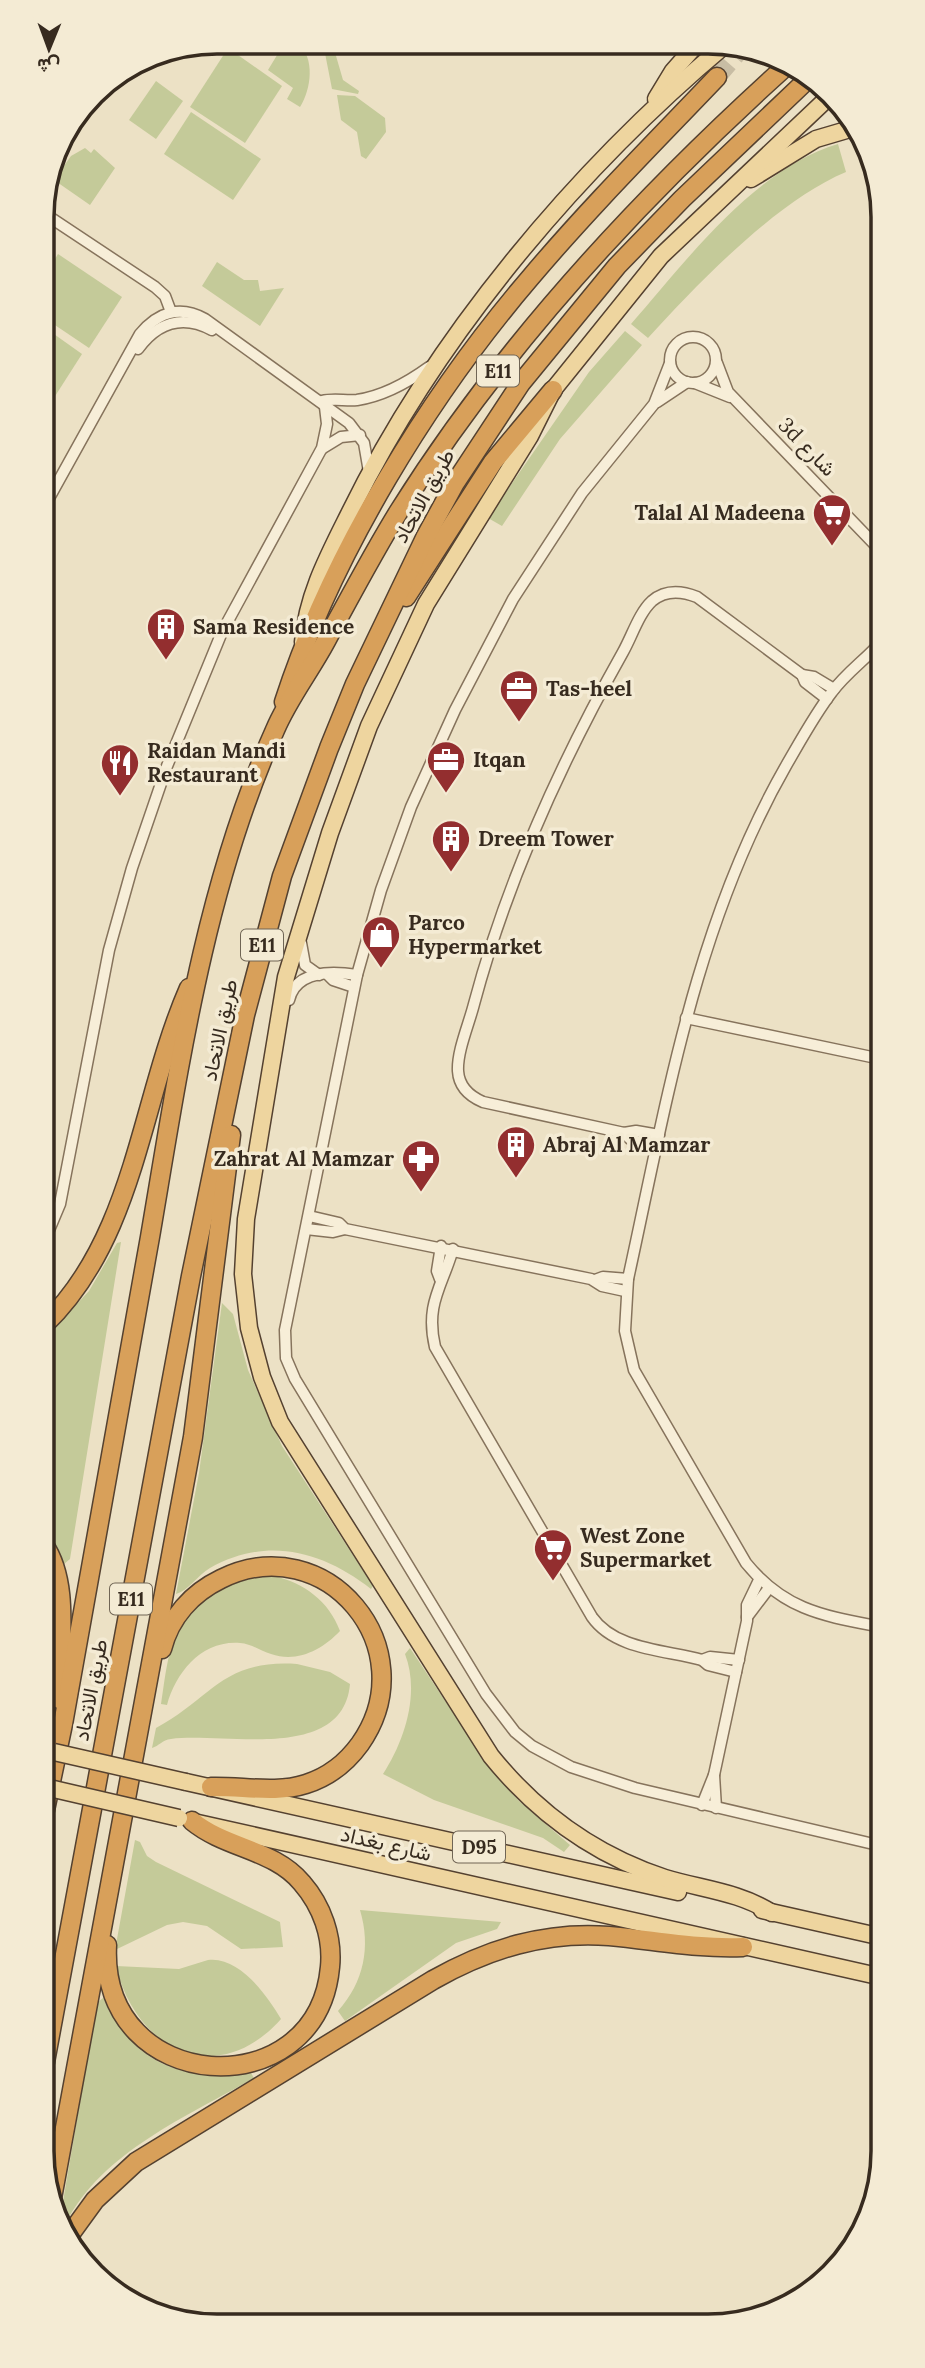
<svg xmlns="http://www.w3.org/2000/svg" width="925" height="2368" font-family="Lora,Vazirmatn,serif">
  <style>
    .green { fill: #c4ca99 }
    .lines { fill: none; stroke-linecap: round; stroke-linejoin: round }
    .highway-tunnel { stroke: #c8bda4; stroke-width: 18; stroke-dasharray: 18 9; stroke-linecap: butt }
    .street-casing { stroke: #86735c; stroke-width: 13 }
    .primary-casing { stroke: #544130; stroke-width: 19 }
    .highway-casing { stroke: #544130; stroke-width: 21 }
    .street { stroke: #f7eed8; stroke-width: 10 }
    .primary { stroke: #eed59f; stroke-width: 16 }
    .highway { stroke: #d8a05a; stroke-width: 18 }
    .primary-bridge-casing { stroke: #544130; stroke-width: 19; stroke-linecap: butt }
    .primary-bridge { stroke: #eed59f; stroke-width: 16 }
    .labels { text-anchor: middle; stroke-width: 7; stroke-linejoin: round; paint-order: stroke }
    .shield { fill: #f4ebd4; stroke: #706555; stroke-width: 2 }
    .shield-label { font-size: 19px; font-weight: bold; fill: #372b1f }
    .street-label { font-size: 21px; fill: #372b1f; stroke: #f4ebd4 }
    .poi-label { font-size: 21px; font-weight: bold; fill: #372b1f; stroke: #f4ebd4; text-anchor: start }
    .rim { fill: none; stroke: #372b1f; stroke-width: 3.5 }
  </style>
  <rect width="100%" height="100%" fill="#ece1c5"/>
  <g class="green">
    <path d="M 285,42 L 297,43 C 316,57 311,90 300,107 L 287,99 L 293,88 L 268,70 Z"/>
    <polygon points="323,43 339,43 334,49 343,80 359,91 358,94 332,89"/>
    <polygon points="228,48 282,86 245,143 190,107"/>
    <polygon points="156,81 183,101 156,139 129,120"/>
    <polygon points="337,95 355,96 385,118 386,132 366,159 361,156 357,132 341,120"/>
    <polygon points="191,112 261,159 233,200 164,154"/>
    <path d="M 838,144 L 846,172 C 778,200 698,283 648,338 L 631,324 C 687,260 754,169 838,144 Z"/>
    <polygon points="85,148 91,153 94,149 115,168 90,205 54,180 71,156"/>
    <polygon points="58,254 122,297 89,348 43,317 43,279"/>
    <polygon points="217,262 244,280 258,280 260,291 284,288 260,326 202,286"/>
    <polygon points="44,327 82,354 43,415 43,329"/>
    <polygon points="625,331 642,345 560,439 502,526 488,518 589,372"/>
    <polygon points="121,1242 70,1559 64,1564 44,1528 44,1339 89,1291 117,1243"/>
    <path d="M 222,1303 L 233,1314 L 248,1370 L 282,1446 L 373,1586 L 371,1589 C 322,1551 267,1536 210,1568 C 198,1575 188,1591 176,1594 L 199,1473 Z"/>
    <path d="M 274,1576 C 304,1583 329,1601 340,1631 C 322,1650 297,1663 271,1654 C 261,1651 252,1644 240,1643 C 202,1640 176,1672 167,1705 L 161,1704 C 164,1685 166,1664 172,1645 C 185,1601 230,1575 274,1576 Z"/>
    <path d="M 410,1648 L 487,1764 L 519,1801 L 570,1845 L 564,1852 L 543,1838 L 434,1800 L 383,1774 C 405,1740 420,1693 405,1654 Z"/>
    <path d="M 297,1664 L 330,1672 L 350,1684 C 343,1763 224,1732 171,1739 C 162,1740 159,1746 152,1748 L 156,1728 C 212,1698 222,1659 297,1664 Z"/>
    <polygon points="135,1840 140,1842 147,1856 156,1862 280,1922 283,1947 241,1949 207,1926 183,1922 167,1925 115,1950"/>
    <path d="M 360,1910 L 501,1922 L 497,1929 L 456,1943 L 345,2021 L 338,2011 C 364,1982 371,1947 360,1910 Z"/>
    <path d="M 208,1960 C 239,1956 267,1995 281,2019 C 217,2091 136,2050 116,1966 L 179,1969 Z"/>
    <path d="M 103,1998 C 112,2007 117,2024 126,2035 C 158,2074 205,2079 251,2073 L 254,2078 C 188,2116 102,2152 66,2223 L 61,2213 L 97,2003 Z"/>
  </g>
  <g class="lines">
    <polyline class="highway-tunnel" points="717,77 744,46"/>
    <g class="street-casing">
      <g id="street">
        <polyline points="42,212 155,287 165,296 171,312"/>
        <circle cx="693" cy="360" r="23"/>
        <path d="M 138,349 C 157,323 182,314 212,330"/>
        <polyline points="670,363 654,404 582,493 513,599 455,710 411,807 381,890 357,975 285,1330 286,1358 295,1379 486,1694 515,1732 532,1746 571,1767 635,1788 882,1846"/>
        <polyline points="717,363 728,392 880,550"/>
        <polyline points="695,383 730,397"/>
        <path d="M 322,401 C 333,398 345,401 357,400 C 384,396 407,383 429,367"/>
        <polyline points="657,402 687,382"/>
        <polyline points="323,448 341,437 360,435"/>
        <path d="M 43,509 L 140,334 C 158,312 180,305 205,319 L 349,423 L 364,443 L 369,472"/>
        <path d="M 880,643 C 865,660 846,673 832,692 C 815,714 801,740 787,764 C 695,924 667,1101 628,1279 L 625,1331 L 634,1370 L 746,1563 C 785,1611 825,1616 882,1627"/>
        <polyline points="802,675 814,677 834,689"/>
        <polyline points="301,943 305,965 319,975"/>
        <polyline points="327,974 333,980 354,987"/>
        <path d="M 289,1000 C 296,970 331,971 357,975"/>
        <polyline points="686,1018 881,1059"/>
        <polyline points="624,1133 630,1139 656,1147"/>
        <path d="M 659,1135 L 636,1131 L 624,1133 L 483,1102 C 469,1096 459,1087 458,1071 C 457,1051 469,1024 474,1004 C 507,880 560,764 623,652 C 632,636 639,613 652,601 C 666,589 682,591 697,597 L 802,675 L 805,682 L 827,699"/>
        <polyline points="309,1216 339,1223 345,1229 591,1279 602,1286 625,1291"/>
        <polyline points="306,1229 333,1232 345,1229"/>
        <polyline points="44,1242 60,1204 109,950 132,868 167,766 222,632 322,448 327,424 325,407"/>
        <path d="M 453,1249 C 442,1287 425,1304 435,1347 L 592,1617 C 615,1650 666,1650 702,1660 L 708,1665 L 736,1672"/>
        <polyline points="440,1279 437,1271 441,1246"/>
        <polyline points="595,1280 603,1277 628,1279"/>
        <polyline points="747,1617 769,1588"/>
        <polyline points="702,1660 710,1657 739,1660"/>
        <polyline points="702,1805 714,1775"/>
        <polyline points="716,1808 714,1775 747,1621 747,1605 759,1580"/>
      </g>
    </g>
    <g class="primary-casing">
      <g id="primary">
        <polyline points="656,99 673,71 696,45"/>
        <polyline points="751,179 816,139 850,129"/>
        <path d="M 303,642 C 307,595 328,556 349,514 C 435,338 575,171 725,45"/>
        <polyline points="186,1782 678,1892"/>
        <polyline points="198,1823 882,1977"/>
        <polyline points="762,1910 882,1937"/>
        <path d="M 772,1913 C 740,1892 701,1889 665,1878 C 595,1855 537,1813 491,1756 L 280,1422 L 262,1377 L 249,1328 L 243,1274 L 246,1219 L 286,977 L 330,833 L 369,726 L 426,604 L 530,436 L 553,390 L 661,256 L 832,94"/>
      </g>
    </g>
    <g class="highway-casing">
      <g id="highway">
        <polyline points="406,597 493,462 553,390"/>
        <path d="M 284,702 C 332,554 429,396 530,278 C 589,208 654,143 717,77"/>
        <path d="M 44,1325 C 136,1237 140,1100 189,988"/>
        <path d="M 44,1545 C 72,1586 57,1652 61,1700"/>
        <path d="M 162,1649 C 170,1617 192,1593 221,1579 C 326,1527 427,1649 360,1744 C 347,1762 328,1777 306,1784 C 275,1794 243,1786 211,1787"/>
        <path d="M 45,1810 L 63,1724 C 92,1562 121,1399 150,1237 C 179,1067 204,888 275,730 C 288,699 310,671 326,641 C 350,597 373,553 399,511 C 503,345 639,199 784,68"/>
        <path d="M 107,1945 C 99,2096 317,2109 330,1967 C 333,1937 322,1906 302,1883 C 274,1849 226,1849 192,1821"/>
        <polyline points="45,2062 191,1276 245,1015 282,876 329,748 355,684 426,536 455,483 521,383 617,266 682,199 807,80"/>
        <polyline points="52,2198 193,1437 231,1135"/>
        <path d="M 71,2233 L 95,2200 L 136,2162 L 433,1980 C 488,1949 545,1931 609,1936 C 654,1940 697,1949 743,1947"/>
      </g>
    </g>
    <use href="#street" class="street"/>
    <use href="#primary" class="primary"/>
    <use href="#highway" class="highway"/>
    <g class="primary-bridge-casing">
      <g id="primary-bridge">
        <polyline points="54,1752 186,1782"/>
        <polyline points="45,1787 179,1818"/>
      </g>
    </g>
    <use href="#primary-bridge" class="primary-bridge"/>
  </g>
  <defs>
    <g id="supermarket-pin" transform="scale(2.0125)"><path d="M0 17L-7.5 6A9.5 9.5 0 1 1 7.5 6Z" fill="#932e2f" stroke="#f4ebd4"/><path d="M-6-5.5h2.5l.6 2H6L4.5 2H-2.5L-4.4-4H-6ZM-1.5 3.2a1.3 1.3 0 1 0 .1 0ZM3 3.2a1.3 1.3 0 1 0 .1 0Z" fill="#fff"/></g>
    <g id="building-pin" transform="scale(2.0125)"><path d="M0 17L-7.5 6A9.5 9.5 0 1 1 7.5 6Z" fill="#932e2f" stroke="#f4ebd4"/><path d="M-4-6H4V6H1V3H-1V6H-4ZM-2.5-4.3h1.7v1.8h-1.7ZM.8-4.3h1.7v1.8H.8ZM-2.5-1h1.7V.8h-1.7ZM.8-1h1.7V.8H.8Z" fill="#fff"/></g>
    <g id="office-pin" transform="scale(2.0125)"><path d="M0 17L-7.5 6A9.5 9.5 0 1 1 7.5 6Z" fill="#932e2f" stroke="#f4ebd4"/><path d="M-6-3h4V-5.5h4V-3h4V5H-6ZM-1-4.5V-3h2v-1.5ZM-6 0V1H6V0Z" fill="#fff"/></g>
    <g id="restaurant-pin" transform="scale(2.0125)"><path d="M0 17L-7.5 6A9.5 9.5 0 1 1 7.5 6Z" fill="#932e2f" stroke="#f4ebd4"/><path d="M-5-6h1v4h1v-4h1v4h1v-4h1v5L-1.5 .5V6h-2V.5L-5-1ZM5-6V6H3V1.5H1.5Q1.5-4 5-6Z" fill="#fff"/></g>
    <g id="shop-pin" transform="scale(2.0125)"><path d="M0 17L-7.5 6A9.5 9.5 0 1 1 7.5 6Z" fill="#932e2f" stroke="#f4ebd4"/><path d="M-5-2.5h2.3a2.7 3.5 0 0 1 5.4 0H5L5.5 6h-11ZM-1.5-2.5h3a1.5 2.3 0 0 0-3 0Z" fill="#fff"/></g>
    <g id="pharmacy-pin" transform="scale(2.0125)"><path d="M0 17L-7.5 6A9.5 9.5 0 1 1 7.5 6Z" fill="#932e2f" stroke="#f4ebd4"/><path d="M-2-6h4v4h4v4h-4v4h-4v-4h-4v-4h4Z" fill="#fff"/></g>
  </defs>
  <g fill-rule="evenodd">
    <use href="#supermarket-pin" x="832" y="513"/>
    <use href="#building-pin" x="166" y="627"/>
    <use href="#office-pin" x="519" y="689"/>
    <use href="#office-pin" x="446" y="760"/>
    <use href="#restaurant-pin" x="120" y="763"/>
    <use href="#building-pin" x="451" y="839"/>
    <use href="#shop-pin" x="381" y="935"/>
    <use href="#building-pin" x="516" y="1145"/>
    <use href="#pharmacy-pin" x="421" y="1159"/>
    <use href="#supermarket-pin" x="553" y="1548"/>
  </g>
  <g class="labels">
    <g class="shield">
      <rect x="477" y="355.5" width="42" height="31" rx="5"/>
      <rect x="241" y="929.5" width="42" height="31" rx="5"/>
      <rect x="110" y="1583.5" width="42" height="31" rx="5"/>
      <rect x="453" y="1831.5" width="52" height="31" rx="5"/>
    </g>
    <g class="shield-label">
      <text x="498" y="378">E11</text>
      <text x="262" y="952">E11</text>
      <text x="131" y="1606">E11</text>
      <text x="479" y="1854">D95</text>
    </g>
    <g class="street-label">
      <text transform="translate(807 447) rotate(46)" y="7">3d شارع</text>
      <text transform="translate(424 496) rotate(-61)" y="7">طريق الاتحاد</text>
      <text transform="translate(220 1030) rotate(-78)" y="7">طريق الاتحاد</text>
      <text transform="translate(91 1690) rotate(-79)" y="7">طريق الاتحاد</text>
      <text transform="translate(386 1844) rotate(13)" y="7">شارع بغداد</text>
    </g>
    <g class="poi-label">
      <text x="805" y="520" text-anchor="end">Talal Al Madeena</text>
      <text x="193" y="634">Sama Residence</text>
      <text x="546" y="696">Tas-heel</text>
      <text x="147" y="758">Raidan Mandi<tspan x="147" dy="24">Restaurant</tspan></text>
      <text x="473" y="767">Itqan</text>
      <text x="478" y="846">Dreem Tower</text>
      <text x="408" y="930">Parco<tspan x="408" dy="24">Hypermarket</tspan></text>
      <text x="543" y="1152">Abraj Al Mamzar</text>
      <text x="394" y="1166" text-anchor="end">Zahrat Al Mamzar</text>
      <text x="580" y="1543">West Zone<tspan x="580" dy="24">Supermarket</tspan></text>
    </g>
  </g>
  <path d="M0 0H925V2368H0ZM217 54H708A163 163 0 0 1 871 217V2151A163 163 0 0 1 708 2314H217A163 163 0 0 1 54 2151V217A163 163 0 0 1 217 54Z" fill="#f4ebd4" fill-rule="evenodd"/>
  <path class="rim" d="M217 54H708A163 163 0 0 1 871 217V2151A163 163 0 0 1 708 2314H217A163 163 0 0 1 54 2151V217A163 163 0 0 1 217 54Z"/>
  <g transform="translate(49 49) rotate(181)" stroke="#f4ebd4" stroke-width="5" paint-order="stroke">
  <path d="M0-5L12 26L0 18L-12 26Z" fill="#372b1f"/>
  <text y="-10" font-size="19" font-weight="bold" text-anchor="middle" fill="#372b1f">ش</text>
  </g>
</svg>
